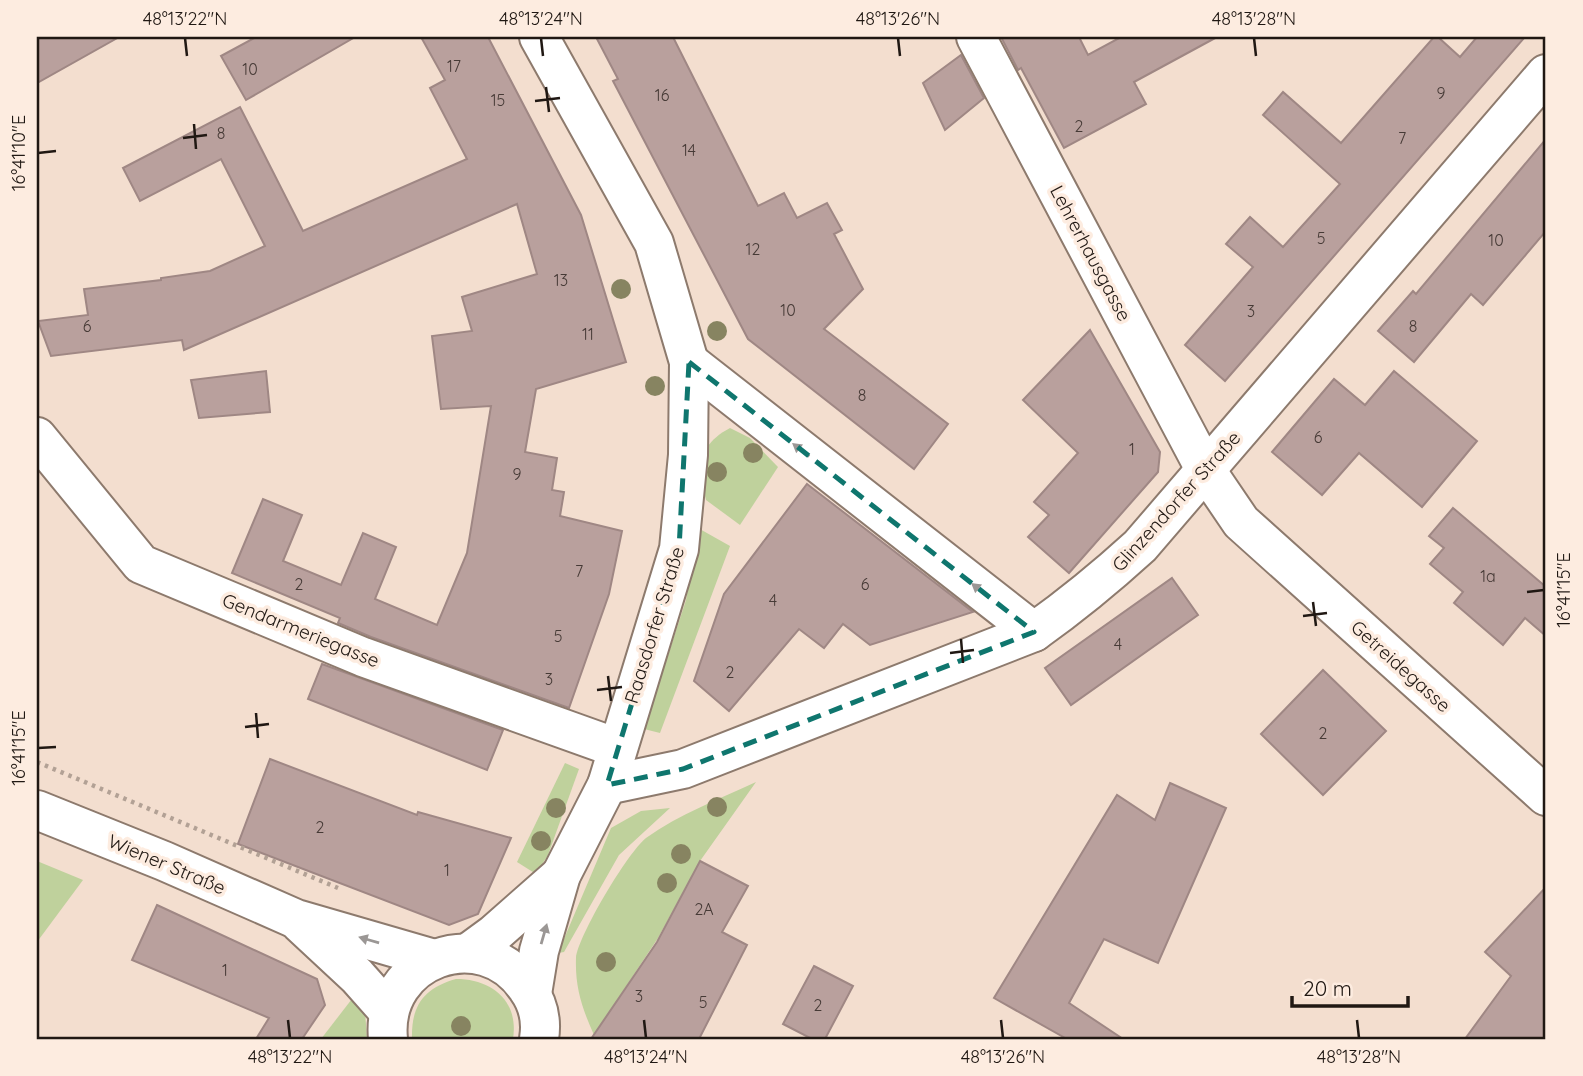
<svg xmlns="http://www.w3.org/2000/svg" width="1583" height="1076" font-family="Quicksand,sans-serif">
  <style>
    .green { fill: #bfd19c }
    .building { fill: #b9a09d; stroke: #9f8784; stroke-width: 2 }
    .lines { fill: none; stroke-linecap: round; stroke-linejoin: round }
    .minor-casing { stroke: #8d7a6d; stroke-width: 42 }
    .major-casing { stroke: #8d7a6d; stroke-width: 42 }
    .path { stroke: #b2a195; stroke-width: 4.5; stroke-dasharray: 3.5 5; stroke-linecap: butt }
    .minor { stroke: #fff; stroke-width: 38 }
    .major { stroke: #fff; stroke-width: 38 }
    .tree { fill: #878461 }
    .oneway { fill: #9b9795 }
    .marked { fill: none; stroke: #0f766e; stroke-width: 5; stroke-dasharray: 14 9; stroke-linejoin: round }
    .ticks { fill: none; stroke: #201813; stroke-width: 2.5 }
    .labels { text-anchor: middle; stroke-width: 7; stroke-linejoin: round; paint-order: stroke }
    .number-label { font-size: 16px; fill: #463a36 }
    .street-label { font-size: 19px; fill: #201813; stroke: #fdece0 }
    .neatline { fill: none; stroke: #201813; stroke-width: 2.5 }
    .ticks-label { font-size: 18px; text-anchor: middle; fill: #201813 }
  </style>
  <rect width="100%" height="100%" fill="#f3decf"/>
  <g class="green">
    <path d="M 730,428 L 750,438 L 778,467 L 740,525 L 706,500 C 697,467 698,445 730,428 Z"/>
    <polygon points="698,528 730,546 660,733 644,729 686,600"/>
    <polygon points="565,763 579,769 548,855 536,874 517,862"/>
    <path d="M 756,782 L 700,861 L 658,938 L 594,1035 C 582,1008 575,988 576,958 C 578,936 628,852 646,838 C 679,814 720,799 756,782 Z"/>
    <polygon points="670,808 619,855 564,952 558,953 611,828 641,811"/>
    <polygon points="37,861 83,880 37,942"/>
    <path d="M 456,979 C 492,979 519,1001 513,1039 L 412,1039 C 411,1005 424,988 456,979 Z"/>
    <polygon points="355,995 365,1011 367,1039 321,1039"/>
  </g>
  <g class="building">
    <polygon points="37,37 119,37 37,83"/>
    <polygon points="256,37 355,37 246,100 221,56"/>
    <polygon points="421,37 488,37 581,215 626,362 536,389 525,452 557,458 552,490 564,492 560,516 622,531 609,594 569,708 371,637 338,623 340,618 232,573 263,499 302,515 283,561 341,585 363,533 396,547 375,599 437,625 467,553 491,406 441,409 432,336 472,331 462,297 537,274 517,204 184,350 182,340 51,356 38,321 88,315 84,289 161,280 161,278 210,271 265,246 221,159 140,201 123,168 240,107 303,231 467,159 430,88 445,80"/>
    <polygon points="596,37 673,37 758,206 784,193 797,218 827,203 842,230 834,234 863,289 824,329 948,424 914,469 748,339 613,81 618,79"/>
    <polygon points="1001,37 1079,37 1088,55 1121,37 1217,37 1134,82 1146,104 1064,148 1021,68 1018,70"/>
    <polygon points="1434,37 1438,37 1460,57 1477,37 1525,37 1225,381 1185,345 1253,267 1226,244 1250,217 1283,247 1340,184 1263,115 1283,92 1341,143"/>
    <polygon points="961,55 984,98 945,130 923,83"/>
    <polygon points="1546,139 1546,231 1483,305 1471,294 1414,362 1378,331 1413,291 1416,294"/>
    <polygon points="1090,330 1160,452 1158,472 1069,573 1028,537 1049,515 1034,502 1078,453 1023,400"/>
    <polygon points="266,371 270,412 199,418 191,380"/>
    <polygon points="1394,371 1477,441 1422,507 1359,453 1322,495 1272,452 1334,379 1365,405"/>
    <polygon points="807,484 973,612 870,645 843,624 824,648 799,629 729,711 694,681 724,594"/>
    <polygon points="1453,508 1546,587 1546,636 1525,618 1503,645 1454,603 1463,592 1430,564 1444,548 1429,536"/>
    <polygon points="1172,578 1198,615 1071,705 1045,668"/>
    <polygon points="322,664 503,730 487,770 308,699"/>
    <polygon points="1323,670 1386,731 1323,795 1261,734"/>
    <polygon points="270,759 417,815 418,812 511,838 478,914 449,925 238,844"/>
    <polygon points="1170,783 1226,808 1158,963 1104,939 1069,1003 1123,1039 1067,1039 994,998 1117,795 1155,820"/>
    <polygon points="700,861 748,886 722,932 747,945 699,1039 591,1039 657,942"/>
    <polygon points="1546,887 1546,1039 1465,1039 1511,976 1485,952"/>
    <polygon points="157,905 317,979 325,1005 302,1039 256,1039 269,1018 132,960"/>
    <polygon points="814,966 853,986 825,1039 812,1039 783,1024"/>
  </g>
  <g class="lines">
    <g class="minor-casing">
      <g id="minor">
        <polyline points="976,37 1205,469 1241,522 1546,796"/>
        <polyline points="689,362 1034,632"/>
        <polyline points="37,437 141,564 363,657 617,748"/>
        <polyline points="37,810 164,861 296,919 434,959"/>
        <polyline points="300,923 357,976 389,1012"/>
      </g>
    </g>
    <g class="major-casing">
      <g id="major">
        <path d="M 607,785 L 683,769 L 1034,632 C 1072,605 1106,577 1140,546 L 1546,74"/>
        <polyline points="468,953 494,934 561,875"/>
        <polyline points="532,994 539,951 561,875 607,785 679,549 688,455 689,362 654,243 539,37"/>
        <path d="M 388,1039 C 380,959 482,921 527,988 C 538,1003 542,1021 539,1039"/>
      </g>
    </g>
    <polyline class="path" points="37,762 338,888"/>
    <use href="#minor" class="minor"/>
    <use href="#major" class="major"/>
  </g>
  <g class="tree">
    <circle cx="621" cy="289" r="10"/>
    <circle cx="717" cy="331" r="10"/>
    <circle cx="655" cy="386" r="10"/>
    <circle cx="753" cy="453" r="10"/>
    <circle cx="717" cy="472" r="10"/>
    <circle cx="717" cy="807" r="10"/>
    <circle cx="556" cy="808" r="10"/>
    <circle cx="541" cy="841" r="10"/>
    <circle cx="681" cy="854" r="10"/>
    <circle cx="667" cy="883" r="10"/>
    <circle cx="606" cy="962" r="10"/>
    <circle cx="461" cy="1026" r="10"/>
  </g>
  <defs><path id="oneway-solid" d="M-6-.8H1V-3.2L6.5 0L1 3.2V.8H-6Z" transform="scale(1.75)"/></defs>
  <g class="oneway">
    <use href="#oneway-solid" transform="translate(801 450) rotate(-142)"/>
    <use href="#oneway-solid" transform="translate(980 590) rotate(-142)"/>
    <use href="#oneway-solid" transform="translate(544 934) rotate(-74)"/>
    <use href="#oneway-solid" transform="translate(369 940) rotate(-164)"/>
  </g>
  <path class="marked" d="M 689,362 L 1034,632 L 683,769 L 607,785 L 679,549 Z"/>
  <path class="ticks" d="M 185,38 L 187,56M 541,38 L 543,56M 898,38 L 900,56M 1254,38 L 1256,56M 546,87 L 549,112M 535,101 L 560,98M 194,124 L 196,149M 183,138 L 207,135M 38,153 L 56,151M 1527,592 L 1544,590M 1313,602 L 1316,626M 1303,616 L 1327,613M 961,639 L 963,663M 950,653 L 974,650M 608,676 L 611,701M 597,690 L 622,687M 256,713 L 258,738M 245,727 L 269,724M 38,748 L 56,747M 288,1020 L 290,1038M 644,1020 L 646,1038M 1001,1020 L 1003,1038M 1357,1020 L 1359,1038"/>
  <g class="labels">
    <g class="number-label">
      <text x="454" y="72">17</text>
      <text x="250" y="75">10</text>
      <text x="1441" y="99">9</text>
      <text x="662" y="101">16</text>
      <text x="498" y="106">15</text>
      <text x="1079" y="132">2</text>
      <text x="221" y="139">8</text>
      <text x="1402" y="144">7</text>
      <text x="689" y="156">14</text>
      <text x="1321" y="244">5</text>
      <text x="1496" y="246">10</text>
      <text x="753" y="255">12</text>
      <text x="561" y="286">13</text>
      <text x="788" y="316">10</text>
      <text x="1251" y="317">3</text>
      <text x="87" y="332">6</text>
      <text x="1413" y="332">8</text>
      <text x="588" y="340">11</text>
      <text x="862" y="401">8</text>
      <text x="1318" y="443">6</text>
      <text x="1132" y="455">1</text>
      <text x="517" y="480">9</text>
      <text x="579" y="577">7</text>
      <text x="1488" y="582">1a</text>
      <text x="299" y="590">2</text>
      <text x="865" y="590">6</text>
      <text x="773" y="606">4</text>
      <text x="558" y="642">5</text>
      <text x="1118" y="650">4</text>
      <text x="730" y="678">2</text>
      <text x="549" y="685">3</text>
      <text x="1323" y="739">2</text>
      <text x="320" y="833">2</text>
      <text x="447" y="876">1</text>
      <text x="704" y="915">2A</text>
      <text x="225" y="976">1</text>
      <text x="639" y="1002">3</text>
      <text x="703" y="1008">5</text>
      <text x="818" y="1011">2</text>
    </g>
    <g class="street-label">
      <text transform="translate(1091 253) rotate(62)" y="7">Lehrerhausgasse</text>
      <text transform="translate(1176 501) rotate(-48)" y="7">Glinzendorfer Straße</text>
      <text transform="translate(654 625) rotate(-73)" y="7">Raasdorfer Straße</text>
      <text transform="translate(301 630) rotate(22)" y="7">Gendarmeriegasse</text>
      <text transform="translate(1401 666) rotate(42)" y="7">Getreidegasse</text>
      <text transform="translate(167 864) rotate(23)" y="7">Wiener Straße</text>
    </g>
  </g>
  <rect width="1583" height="1076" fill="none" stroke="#fdece0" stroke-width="77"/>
  <path d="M1292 996v10h116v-10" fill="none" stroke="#201813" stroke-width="3.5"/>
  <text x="1303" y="996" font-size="21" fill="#201813" stroke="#fdece0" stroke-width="5" paint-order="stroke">20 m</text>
  <rect x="38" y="38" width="1506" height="1000" class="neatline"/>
  <g class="ticks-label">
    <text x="185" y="25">48°13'22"N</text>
    <text x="541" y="25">48°13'24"N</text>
    <text x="898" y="25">48°13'26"N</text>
    <text x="1254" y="25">48°13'28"N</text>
    <text transform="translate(19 153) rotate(-90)" y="6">16°41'10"E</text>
    <text transform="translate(1564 590) rotate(-90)" y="6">16°41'15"E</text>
    <text transform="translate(19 748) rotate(-90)" y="6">16°41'15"E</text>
    <text x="290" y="1063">48°13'22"N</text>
    <text x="646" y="1063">48°13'24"N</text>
    <text x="1003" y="1063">48°13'26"N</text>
    <text x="1359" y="1063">48°13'28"N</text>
  </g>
</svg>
